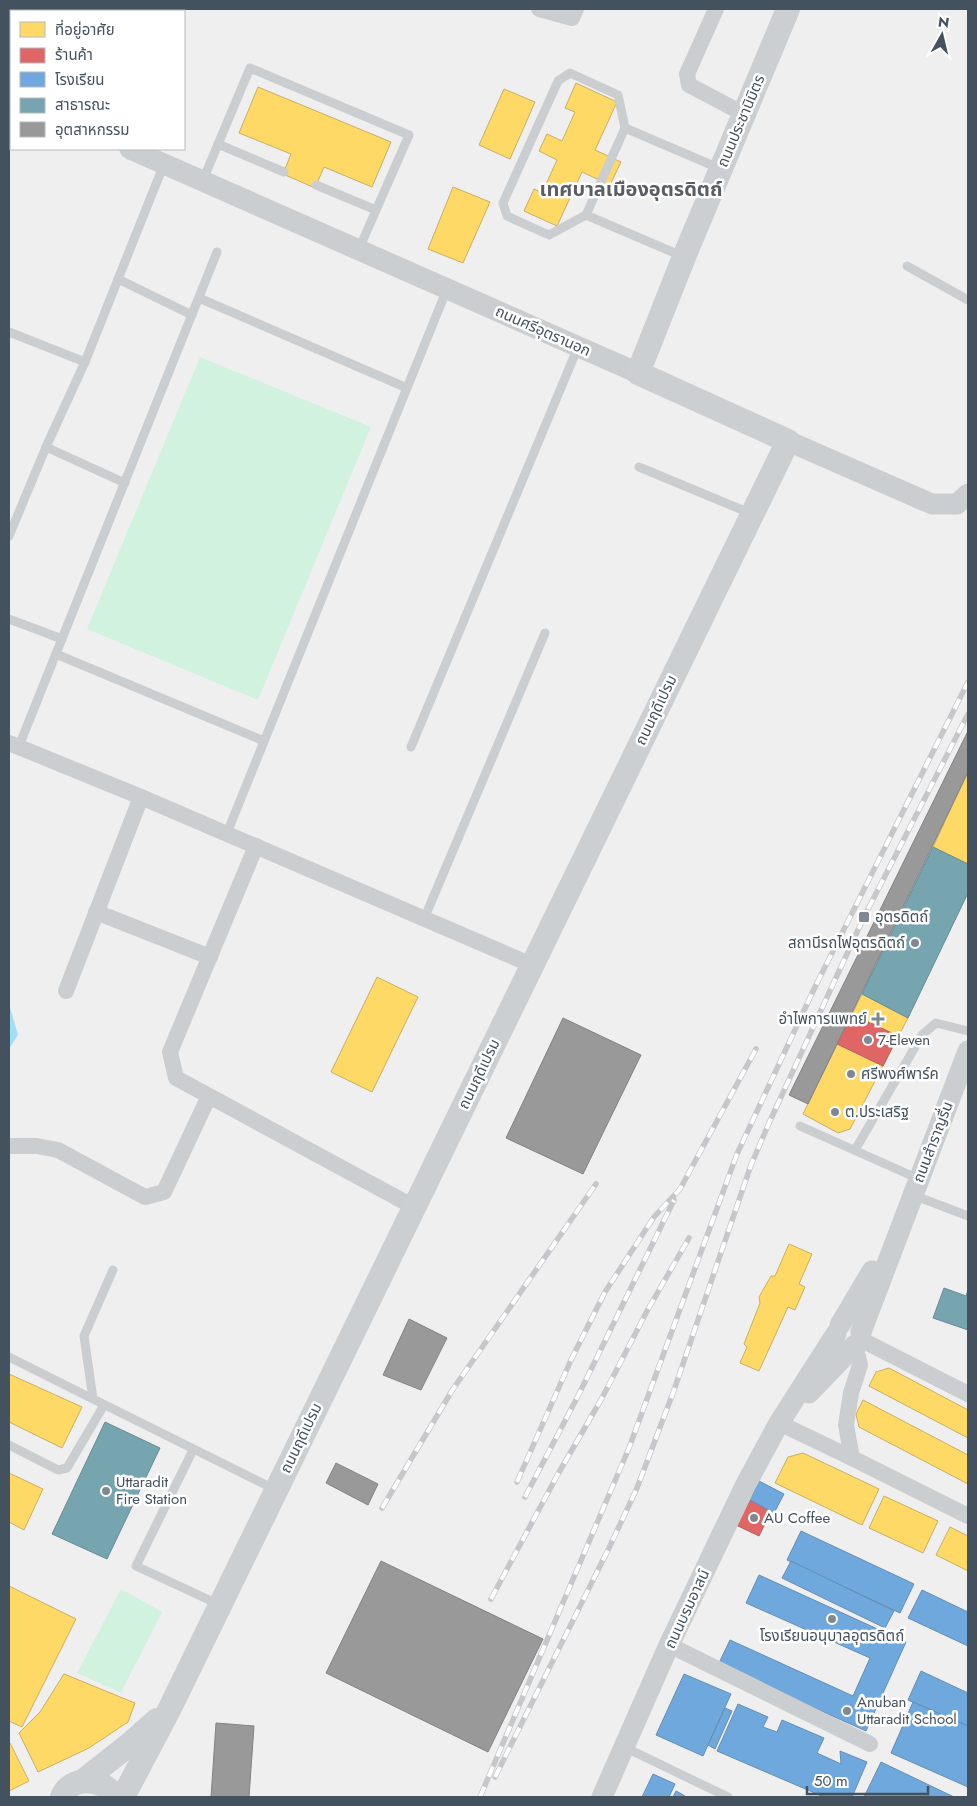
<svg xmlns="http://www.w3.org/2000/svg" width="977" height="1806" font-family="Jost,'Noto Sans Thai',sans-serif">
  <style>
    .green { fill: #d1f2de }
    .water { fill: #a1e0f4 }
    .homes { fill: #ffd966; stroke: #c7b064 }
    .shops { fill: #e06666; stroke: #b16064 }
    .schools { fill: #6fa8dc; stroke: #628eb6 }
    .public { fill: #76a5af; stroke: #678c97 }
    .industry { fill: #999; stroke: #808387 }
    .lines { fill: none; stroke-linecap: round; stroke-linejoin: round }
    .service { stroke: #cbced0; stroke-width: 9 }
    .minor { stroke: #cbced0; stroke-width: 16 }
    .tertiary { stroke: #cbced0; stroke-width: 21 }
    .secondary { stroke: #cbcfd2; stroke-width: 24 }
    .rail-casing { stroke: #c5c7ca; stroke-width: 5.5 }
    .rail { stroke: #fff; stroke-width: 4; stroke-dasharray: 11; stroke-linecap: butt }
    .poi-dot { fill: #808891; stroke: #fff; stroke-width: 2 }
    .labels { text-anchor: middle; stroke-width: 5; stroke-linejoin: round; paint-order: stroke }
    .street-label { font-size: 15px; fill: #44515e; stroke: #fff }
    .poi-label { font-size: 15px; fill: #44515e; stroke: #fff; text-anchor: start }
    .district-label { font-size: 20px; font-weight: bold; fill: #5a5e64; stroke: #fff }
  </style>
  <rect width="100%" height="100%" fill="#f0efef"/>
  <g class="green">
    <polygon points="200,357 371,427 258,700 87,629"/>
    <polygon points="121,1589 162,1612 121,1693 77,1673"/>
  </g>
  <polygon class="water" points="9,1004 18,1035 9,1049"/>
  <g class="homes">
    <polygon points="576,83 617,102 595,150 621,162 610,185 582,172 557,226 524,211 534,189 542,193 557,160 539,151 547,134 562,141 575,112 565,108"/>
    <polygon points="258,87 391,142 372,187 324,167 315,188 283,174 291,154 239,133"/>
    <polygon points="504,89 535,102 510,159 479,145"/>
    <polygon points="453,187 490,202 463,263 428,249"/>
    <polygon points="968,772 968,864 933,847"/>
    <polygon points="377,977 418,997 372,1092 331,1072"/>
    <polygon points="862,994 908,1018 850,1129 838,1133 803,1114"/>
    <polygon points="789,1244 812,1254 799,1284 805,1287 795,1310 788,1307 759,1371 740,1363 747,1347 744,1344 760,1303 759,1297 771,1276 775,1276"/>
    <polygon points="889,1368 968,1410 968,1438 869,1386 876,1372"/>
    <polygon points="9,1374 82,1407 62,1448 9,1422"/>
    <polygon points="863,1400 968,1455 968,1484 859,1427 856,1414"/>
    <polygon points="803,1453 879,1489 862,1525 775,1483 788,1457"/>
    <polygon points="9,1473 43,1489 24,1530 9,1522"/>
    <polygon points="884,1496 938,1521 923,1553 869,1528"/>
    <polygon points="950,1527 968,1536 968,1571 936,1555"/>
    <polygon points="9,1586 76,1619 22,1727 9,1721"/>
    <polygon points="64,1674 135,1703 128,1722 89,1748 38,1772 19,1733 40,1712"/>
    <polygon points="10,1743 29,1781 9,1791 9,1744"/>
  </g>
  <g class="shops">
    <polygon points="852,1014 898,1036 883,1066 837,1044"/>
    <polygon points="750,1500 771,1512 759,1536 736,1525"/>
  </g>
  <g class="schools">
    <polygon points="759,1481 784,1494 774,1513 750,1500"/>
    <polygon points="801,1531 914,1584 900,1613 787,1560"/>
    <polygon points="791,1561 894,1611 885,1628 782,1578"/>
    <polygon points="759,1575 906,1642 866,1731 718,1665 730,1640 853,1696 870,1658 746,1603"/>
    <polygon points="922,1590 968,1612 968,1646 908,1618"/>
    <polygon points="921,1671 968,1693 968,1726 908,1700"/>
    <polygon points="684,1674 731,1694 703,1756 656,1735"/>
    <polygon points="913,1702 968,1726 968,1787 891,1753"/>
    <polygon points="738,1704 768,1717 763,1727 777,1732 782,1720 824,1738 817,1753 841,1764 840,1751 867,1762 852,1797 824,1797 717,1751"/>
    <polygon points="725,1708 732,1711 715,1749 708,1745"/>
    <polygon points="881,1762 954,1797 864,1797"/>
    <polygon points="653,1774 675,1784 669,1797 642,1797"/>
    <polygon points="676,1791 685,1796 684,1797 673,1797"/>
  </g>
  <g class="public">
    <polygon points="933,847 968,864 968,893 908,1018 862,994"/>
    <polygon points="944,1288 966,1296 968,1290 968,1330 933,1318"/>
    <polygon points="105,1422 160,1448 107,1559 52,1534"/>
  </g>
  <g class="industry">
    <polygon points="968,731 968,772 808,1104 789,1095"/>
    <polygon points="563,1018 641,1055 583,1174 506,1138"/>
    <polygon points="409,1319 447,1338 421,1390 383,1375"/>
    <polygon points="336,1463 378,1484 368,1505 326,1483"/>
    <polygon points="381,1561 543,1639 488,1752 326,1673"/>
    <polygon points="216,1723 254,1726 249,1797 211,1797"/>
  </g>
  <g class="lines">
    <g class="service">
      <polyline points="9,124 11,118"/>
      <polyline points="218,144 284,172"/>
      <polyline points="203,180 250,68 409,135 359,249"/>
      <polyline points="316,185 376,210"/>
      <polyline points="586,215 625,128"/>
      <polyline points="684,257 586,215 549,235 507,216 503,203 558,81 570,73 618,95 625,128 721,169"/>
      <polyline points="907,266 968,300"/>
      <polyline points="118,279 192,315"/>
      <polyline points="199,298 407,388"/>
      <polyline points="9,332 85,362"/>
      <polyline points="46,447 125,483"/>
      <polyline points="639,467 752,514"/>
      <polyline points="9,536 46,447 85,362 164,164"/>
      <polyline points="9,619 62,639"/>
      <polyline points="56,654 264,741"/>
      <polyline points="19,746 217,252"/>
      <polyline points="411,747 578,347"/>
      <polyline points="227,833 447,289"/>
      <polyline points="424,919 545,633"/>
      <polyline points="800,1126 919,1179"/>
      <polyline points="855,1150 922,1035 936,1023 968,1031"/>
      <polyline points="913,1195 968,1216"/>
      <polyline points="113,1270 84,1336 93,1399 276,1490"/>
      <polyline points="9,1357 93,1399"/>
      <polyline points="9,1445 58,1470 67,1468 104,1405"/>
      <polyline points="193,1450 136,1566 220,1605"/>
      <polyline points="624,1747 728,1797"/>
    </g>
    <g class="minor">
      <polyline points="539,9 572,18 576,9"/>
      <polyline points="716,9 687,74 689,85 744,114"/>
      <polyline points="9,743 141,797 532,965"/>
      <polyline points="256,846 170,1052 176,1078 414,1207"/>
      <polyline points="96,912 210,957"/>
      <polyline points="66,991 141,797"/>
      <polyline points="9,1146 37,1146 58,1150 145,1197 164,1192 209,1096"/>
      <polyline points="860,1339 968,1394"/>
      <polyline points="855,1345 860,1365 851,1393 846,1425 852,1458 968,1516"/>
      <polyline points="779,1423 852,1458"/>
      <polyline points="669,1645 870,1744"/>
    </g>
    <g class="tertiary">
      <polyline points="9,95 11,97"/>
      <polyline points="130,149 638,373"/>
      <polyline points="788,441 932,504 957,504 968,494"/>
      <polyline points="840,1325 872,1271"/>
      <polyline points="861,1332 968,1051"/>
      <polyline points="809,1393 855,1345"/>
      <polyline points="602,1797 669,1645 746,1484 779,1423 836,1334"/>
    </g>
    <g class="secondary">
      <polyline points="83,1781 130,1744 157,1720"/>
      <path d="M 62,1797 C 71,1775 104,1777 114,1797"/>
      <polyline points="123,1797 170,1708 788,441 638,373 684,257 788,9"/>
    </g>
    <g class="rail-casing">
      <g id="rail">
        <polyline points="517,1482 571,1360 605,1292 654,1217 680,1189 756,1049"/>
        <polyline points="525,1497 578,1396 674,1200"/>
        <polyline points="382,1508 453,1389 596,1184"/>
        <polyline points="491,1599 558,1474 602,1398 647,1311 689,1238"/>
        <polyline points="495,1777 609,1548 637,1488 673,1393 751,1165 769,1123 864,917 968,714"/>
        <polyline points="480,1797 629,1448 737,1154 815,987 968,682"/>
      </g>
    </g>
    <use href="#rail" class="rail"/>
  </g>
  <g class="poi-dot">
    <rect x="858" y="911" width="12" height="12" rx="2.5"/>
    <circle cx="915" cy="943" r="5"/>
    <path d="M875.5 1011.5h5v5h5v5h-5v5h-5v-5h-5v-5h5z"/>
    <circle cx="868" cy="1040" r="5"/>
    <circle cx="851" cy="1074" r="5"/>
    <circle cx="835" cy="1112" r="5"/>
    <circle cx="106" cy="1491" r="5"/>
    <circle cx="754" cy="1518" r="5"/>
    <circle cx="832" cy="1619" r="5"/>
    <circle cx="847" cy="1711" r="5"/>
  </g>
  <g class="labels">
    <g class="street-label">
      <text transform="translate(741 121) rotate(-67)" y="5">ถนนประชานิมิตร</text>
      <text transform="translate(543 331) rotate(24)" y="5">ถนนศรีอุตรานอก</text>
      <text transform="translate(656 710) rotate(-64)" y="5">ถนนฤดีเปรม</text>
      <text transform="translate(479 1074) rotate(-64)" y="5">ถนนฤดีเปรม</text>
      <text transform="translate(933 1142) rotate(-69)" y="5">ถนนสำราญรื่น</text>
      <text transform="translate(301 1438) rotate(-64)" y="5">ถนนฤดีเปรม</text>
      <text transform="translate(687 1609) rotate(-65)" y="5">ถนนบรมอาสน์</text>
    </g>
    <g class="poi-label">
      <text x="875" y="922">อุตรดิตถ์</text>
      <text x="905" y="948" text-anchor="end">สถานีรถไฟอุตรดิตถ์</text>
      <text x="867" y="1024" text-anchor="end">อำไพการแพทย์</text>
      <text x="878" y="1045">7-Eleven</text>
      <text x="861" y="1079">ศรีพงศ์พาร์ค</text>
      <text x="845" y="1117">ต.ประเสริฐ</text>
      <text x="116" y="1487">Uttaradit<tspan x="116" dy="17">Fire Station</tspan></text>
      <text x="764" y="1523">AU Coffee</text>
      <text x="832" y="1641" text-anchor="middle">โรงเรียนอนุบาลอุตรดิตถ์</text>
      <text x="857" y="1707">Anuban<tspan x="857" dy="17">Uttaradit School</tspan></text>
    </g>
    <g class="district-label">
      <text x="631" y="196">เทศบาลเมืองอุตรดิตถ์</text>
    </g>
  </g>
  <rect width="977" height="1806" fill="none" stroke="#44515e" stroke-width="20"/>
  <rect x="10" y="10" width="175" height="140" fill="#ffffff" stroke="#b4b9bf"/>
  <rect x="20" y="22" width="25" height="15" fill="#ffd966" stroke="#b4b9bf"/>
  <text x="55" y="35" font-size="15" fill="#44515e">ที่อยู่อาศัย</text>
  <rect x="20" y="48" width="25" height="15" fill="#e06666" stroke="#b4b9bf"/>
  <text x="55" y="60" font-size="15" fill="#44515e">ร้านค้า</text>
  <rect x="20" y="72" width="25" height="15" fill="#6fa8dc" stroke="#b4b9bf"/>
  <text x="55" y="85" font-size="15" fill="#44515e">โรงเรียน</text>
  <rect x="20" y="98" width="25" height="15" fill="#76a5af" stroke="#b4b9bf"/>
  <text x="55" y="110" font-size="15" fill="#44515e">สาธารณะ</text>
  <rect x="20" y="122" width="25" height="15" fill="#999999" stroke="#b4b9bf"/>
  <text x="55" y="135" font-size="15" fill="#44515e">อุตสาหกรรม</text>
  <g transform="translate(942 35) rotate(8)" stroke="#ffffff" stroke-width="4" paint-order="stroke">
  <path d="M0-4L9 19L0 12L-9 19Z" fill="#44515e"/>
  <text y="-8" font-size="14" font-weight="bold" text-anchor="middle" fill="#44515e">N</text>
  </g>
  <path d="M807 1786v8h121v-8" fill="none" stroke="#44515e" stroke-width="2.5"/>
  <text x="814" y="1786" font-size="15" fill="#44515e" stroke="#ffffff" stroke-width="4" paint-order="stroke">50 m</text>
</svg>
